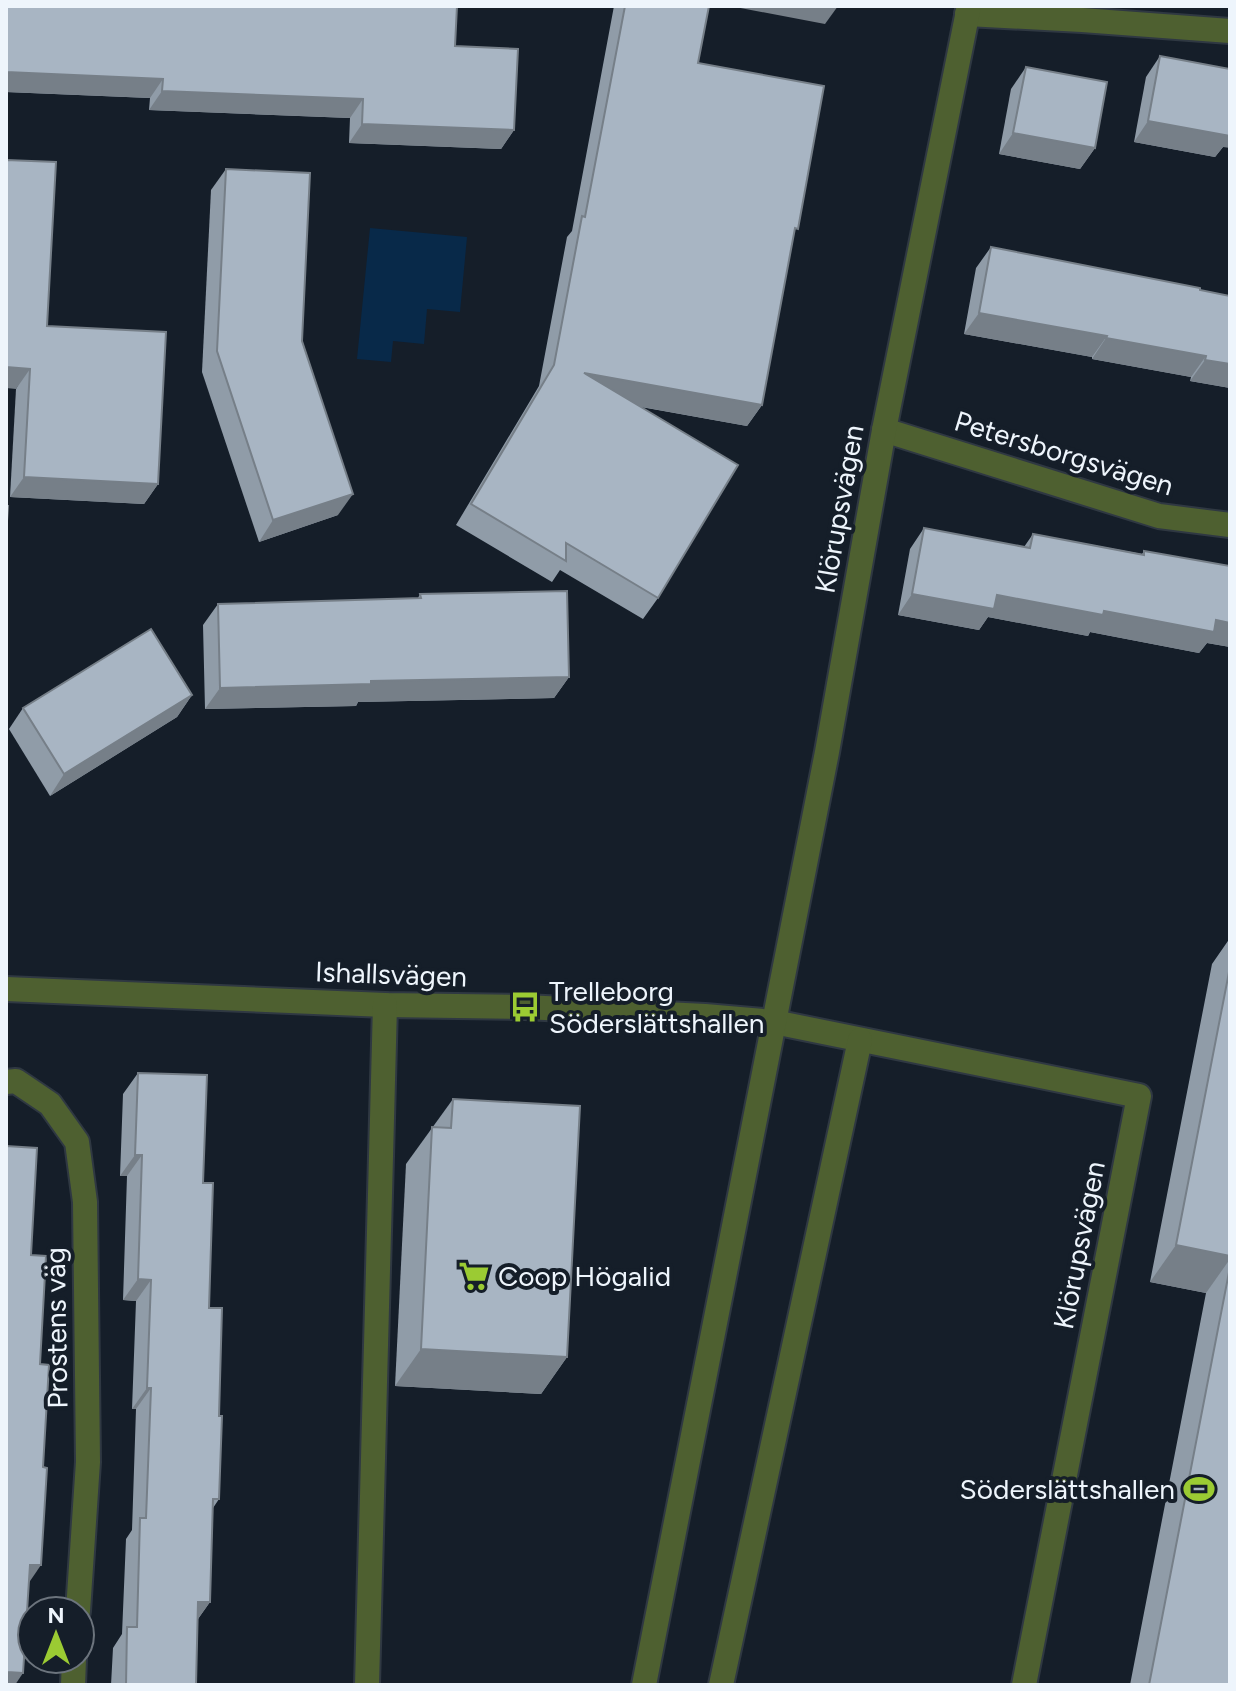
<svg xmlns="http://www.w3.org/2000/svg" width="1236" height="1691" font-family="Figtree,sans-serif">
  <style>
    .green { fill: #082949 }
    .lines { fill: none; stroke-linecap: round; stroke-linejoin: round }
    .minor-casing { stroke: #2f3842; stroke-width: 28 }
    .minor { stroke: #4e6030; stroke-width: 24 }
    .wall { fill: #909ca8 }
    .shaded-wall { fill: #767f88 }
    .building { fill: #a8b5c3; stroke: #767f88; stroke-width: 2 }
    .labels { text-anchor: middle; stroke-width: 8; stroke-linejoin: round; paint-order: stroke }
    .street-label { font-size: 28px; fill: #eef5fc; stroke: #151e29 }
    .poi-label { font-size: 28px; fill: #eef5fc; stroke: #151e29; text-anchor: start }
  </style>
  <rect width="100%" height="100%" fill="#151e29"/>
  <polygon class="green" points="370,228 467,237 460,312 427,309 424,344 393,341 391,362 357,359"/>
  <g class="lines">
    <g class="minor-casing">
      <g id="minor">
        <polyline points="967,14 1082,20 1230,31"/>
        <polyline points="884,430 1159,516 1230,525"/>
        <polyline points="6,989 385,1005 525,1007 705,1016 774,1022 1139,1096 1024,1685"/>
        <polyline points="6,1082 16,1081 50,1104 77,1142 85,1202 88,1462 78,1611"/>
        <polyline points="73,1685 74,1659"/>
        <polyline points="367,1685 385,1005"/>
        <polyline points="644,1685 827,752 884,430 969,6"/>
        <polyline points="721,1685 860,1040"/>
      </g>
    </g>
    <use href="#minor" class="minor"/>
  </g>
  <g class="wall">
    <polygon points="614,6 709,6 698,63 793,236 762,405 747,426 641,407 658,598 643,619 560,570 552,582 456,525 539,386 567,237 572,231"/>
    <polygon points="455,46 514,130 501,149 349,143 350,118 149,110 150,98 6,92"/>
    <polygon points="1160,56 1223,147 1215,157 1134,142 1146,77"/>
    <polygon points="1026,67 1095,148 1080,169 999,154 1011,89"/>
    <polygon points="226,169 302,341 338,515 259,542 202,372 211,190"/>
    <polygon points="991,247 1200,290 1230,388 1190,381 1191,377 1092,359 1092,357 964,334 976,268"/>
    <polygon points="47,326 158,484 144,504 10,497 16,389"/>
    <polygon points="924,528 1024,547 1033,534 1142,554 1144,551 1230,566 1230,647 1207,643 1199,653 1090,632 1088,636 988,617 979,630 898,615 910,549"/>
    <polygon points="420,594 569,677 554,698 358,702 356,706 205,709 203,625 218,604 418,598"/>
    <polygon points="192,695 177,717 50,796 9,729 23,708"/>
    <polygon points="1230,938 1230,1685 1130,1685 1206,1293 1150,1282 1212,964"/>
    <polygon points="138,1073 203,1183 209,1308 219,1416 219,1499 213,1508 210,1602 198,1619 196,1685 111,1685 113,1648 122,1634 126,1539 132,1530 136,1409 132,1409 136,1301 123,1300 127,1176 120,1176 123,1094"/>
    <polygon points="453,1099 567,1357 541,1394 395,1386 406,1164"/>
  </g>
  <g class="shaded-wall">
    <polygon points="730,6 838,6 825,24"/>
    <polygon points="6,72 163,79 150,98 6,92"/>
    <polygon points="162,91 363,99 350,118 149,110"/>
    <polygon points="1148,121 1230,128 1230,148 1223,147 1215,157 1134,142"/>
    <polygon points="362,124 514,130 501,149 349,143"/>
    <polygon points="1013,133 1095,148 1080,169 999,154"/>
    <polygon points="979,313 1107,336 1092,357 964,334"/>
    <polygon points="1106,338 1206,356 1191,377 1092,359"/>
    <polygon points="1205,360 1230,364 1230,388 1190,381"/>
    <polygon points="6,367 30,369 16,389 6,388"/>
    <polygon points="584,373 762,405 747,426 570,394"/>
    <polygon points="24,477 158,484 144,504 10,497"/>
    <polygon points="353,494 338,515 259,542 273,520"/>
    <polygon points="912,594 997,595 1104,611 1216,620 1230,623 1230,647 1207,643 1199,653 1090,632 1088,636 988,617 979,630 898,615"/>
    <polygon points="569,677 554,698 358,702 356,706 205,709 220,688 371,681"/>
    <polygon points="192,695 177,717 50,796 64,774"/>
    <polygon points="135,1155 142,1155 127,1176 120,1176"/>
    <polygon points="1176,1245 1230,1256 1230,1259 1206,1293 1150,1282"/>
    <polygon points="138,1279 151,1280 136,1301 123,1300"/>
    <polygon points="421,1349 567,1357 541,1394 395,1386"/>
    <polygon points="147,1388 151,1388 136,1409 132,1409"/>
    <polygon points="30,1565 41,1565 26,1587"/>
    <polygon points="198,1602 210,1602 195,1623"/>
    <polygon points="8,1672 23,1673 15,1685 6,1685"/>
  </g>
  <g class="building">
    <polygon points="6,6 457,6 455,46 518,49 514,130 362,124 363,99 162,91 163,79 6,72"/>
    <polygon points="625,6 709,6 698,63 824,86 798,229 795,228 762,405 584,373 738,465 658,598 566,543 566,561 471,504 554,365 582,216 585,217"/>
    <polygon points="1160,56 1230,69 1230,136 1148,121"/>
    <polygon points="1026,67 1107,82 1095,148 1013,133"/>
    <polygon points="6,160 56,162 47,326 166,332 158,484 24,477 30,369 6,367"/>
    <polygon points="226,169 310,173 302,341 353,494 273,520 217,351"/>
    <polygon points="991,247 1200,288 1200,290 1230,296 1230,364 1205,360 1206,356 1106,338 1107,336 979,313"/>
    <polygon points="6,506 8,506 6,536"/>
    <polygon points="924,528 1030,548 1033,534 1144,555 1144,551 1230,566 1230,623 1216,620 1214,632 1104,611 1103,615 997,595 994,609 912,594"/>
    <polygon points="567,591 569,677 371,681 371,684 220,688 218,604 421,598 420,594"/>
    <polygon points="151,629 192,695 64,774 23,708"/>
    <polygon points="1230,967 1230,1256 1176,1245"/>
    <polygon points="138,1073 207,1075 203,1183 213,1183 209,1308 222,1308 219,1416 222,1416 219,1499 213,1499 210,1602 198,1602 196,1685 126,1685 127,1627 137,1627 140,1518 146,1518 151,1388 147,1388 151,1280 138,1279 142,1155 135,1155"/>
    <polygon points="453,1099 580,1106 567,1357 421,1349 432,1127 451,1128"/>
    <polygon points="6,1146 37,1148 31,1255 46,1256 40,1364 49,1365 43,1467 47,1468 41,1565 30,1565 23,1673 8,1672 7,1685"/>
    <polygon points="1230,1267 1230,1685 1149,1685"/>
  </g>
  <defs>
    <g id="bus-bare" transform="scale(2.4)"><path d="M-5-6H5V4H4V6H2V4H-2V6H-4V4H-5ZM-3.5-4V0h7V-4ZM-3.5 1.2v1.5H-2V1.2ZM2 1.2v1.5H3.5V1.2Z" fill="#9bcb33" stroke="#151e29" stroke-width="2.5" paint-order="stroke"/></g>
    <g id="supermarket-bare" transform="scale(2.4)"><path d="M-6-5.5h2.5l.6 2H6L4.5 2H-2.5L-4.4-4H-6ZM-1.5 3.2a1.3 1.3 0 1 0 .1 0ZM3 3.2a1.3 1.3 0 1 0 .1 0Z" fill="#9bcb33" stroke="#151e29" stroke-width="2.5" paint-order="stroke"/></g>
    <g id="stadium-bare" transform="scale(2.4)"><path d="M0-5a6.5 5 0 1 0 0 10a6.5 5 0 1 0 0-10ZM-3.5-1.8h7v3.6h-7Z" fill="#9bcb33" stroke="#151e29" stroke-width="2.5" paint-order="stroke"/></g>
  </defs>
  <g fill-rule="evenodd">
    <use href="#bus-bare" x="525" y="1007"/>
    <use href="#supermarket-bare" x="474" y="1276"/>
    <use href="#stadium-bare" x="1199" y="1489"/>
  </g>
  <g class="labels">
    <g class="street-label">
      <text transform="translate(1064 453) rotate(17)" y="10">Petersborgsvägen</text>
      <text transform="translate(839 509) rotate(-80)" y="10">Klörupsvägen</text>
      <text transform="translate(391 974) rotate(2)" y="10">Ishallsvägen</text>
      <text transform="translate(1079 1245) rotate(-79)" y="10">Klörupsvägen</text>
      <text transform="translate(56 1328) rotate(-91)" y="10">Prostens väg</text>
    </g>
    <g class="poi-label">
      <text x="549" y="1001">Trelleborg<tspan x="549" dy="32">Söderslättshallen</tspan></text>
      <text x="498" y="1286">Coop Högalid</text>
      <text x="1175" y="1499" text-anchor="end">Söderslättshallen</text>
    </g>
  </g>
  <rect width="1236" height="1691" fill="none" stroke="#eef5fc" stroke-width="16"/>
  <g transform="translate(56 1635)"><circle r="38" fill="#151e29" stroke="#6c747d" stroke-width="2"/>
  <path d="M0-6L14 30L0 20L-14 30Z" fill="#9bcb33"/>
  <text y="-12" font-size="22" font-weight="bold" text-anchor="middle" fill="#eef5fc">N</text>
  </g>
</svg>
